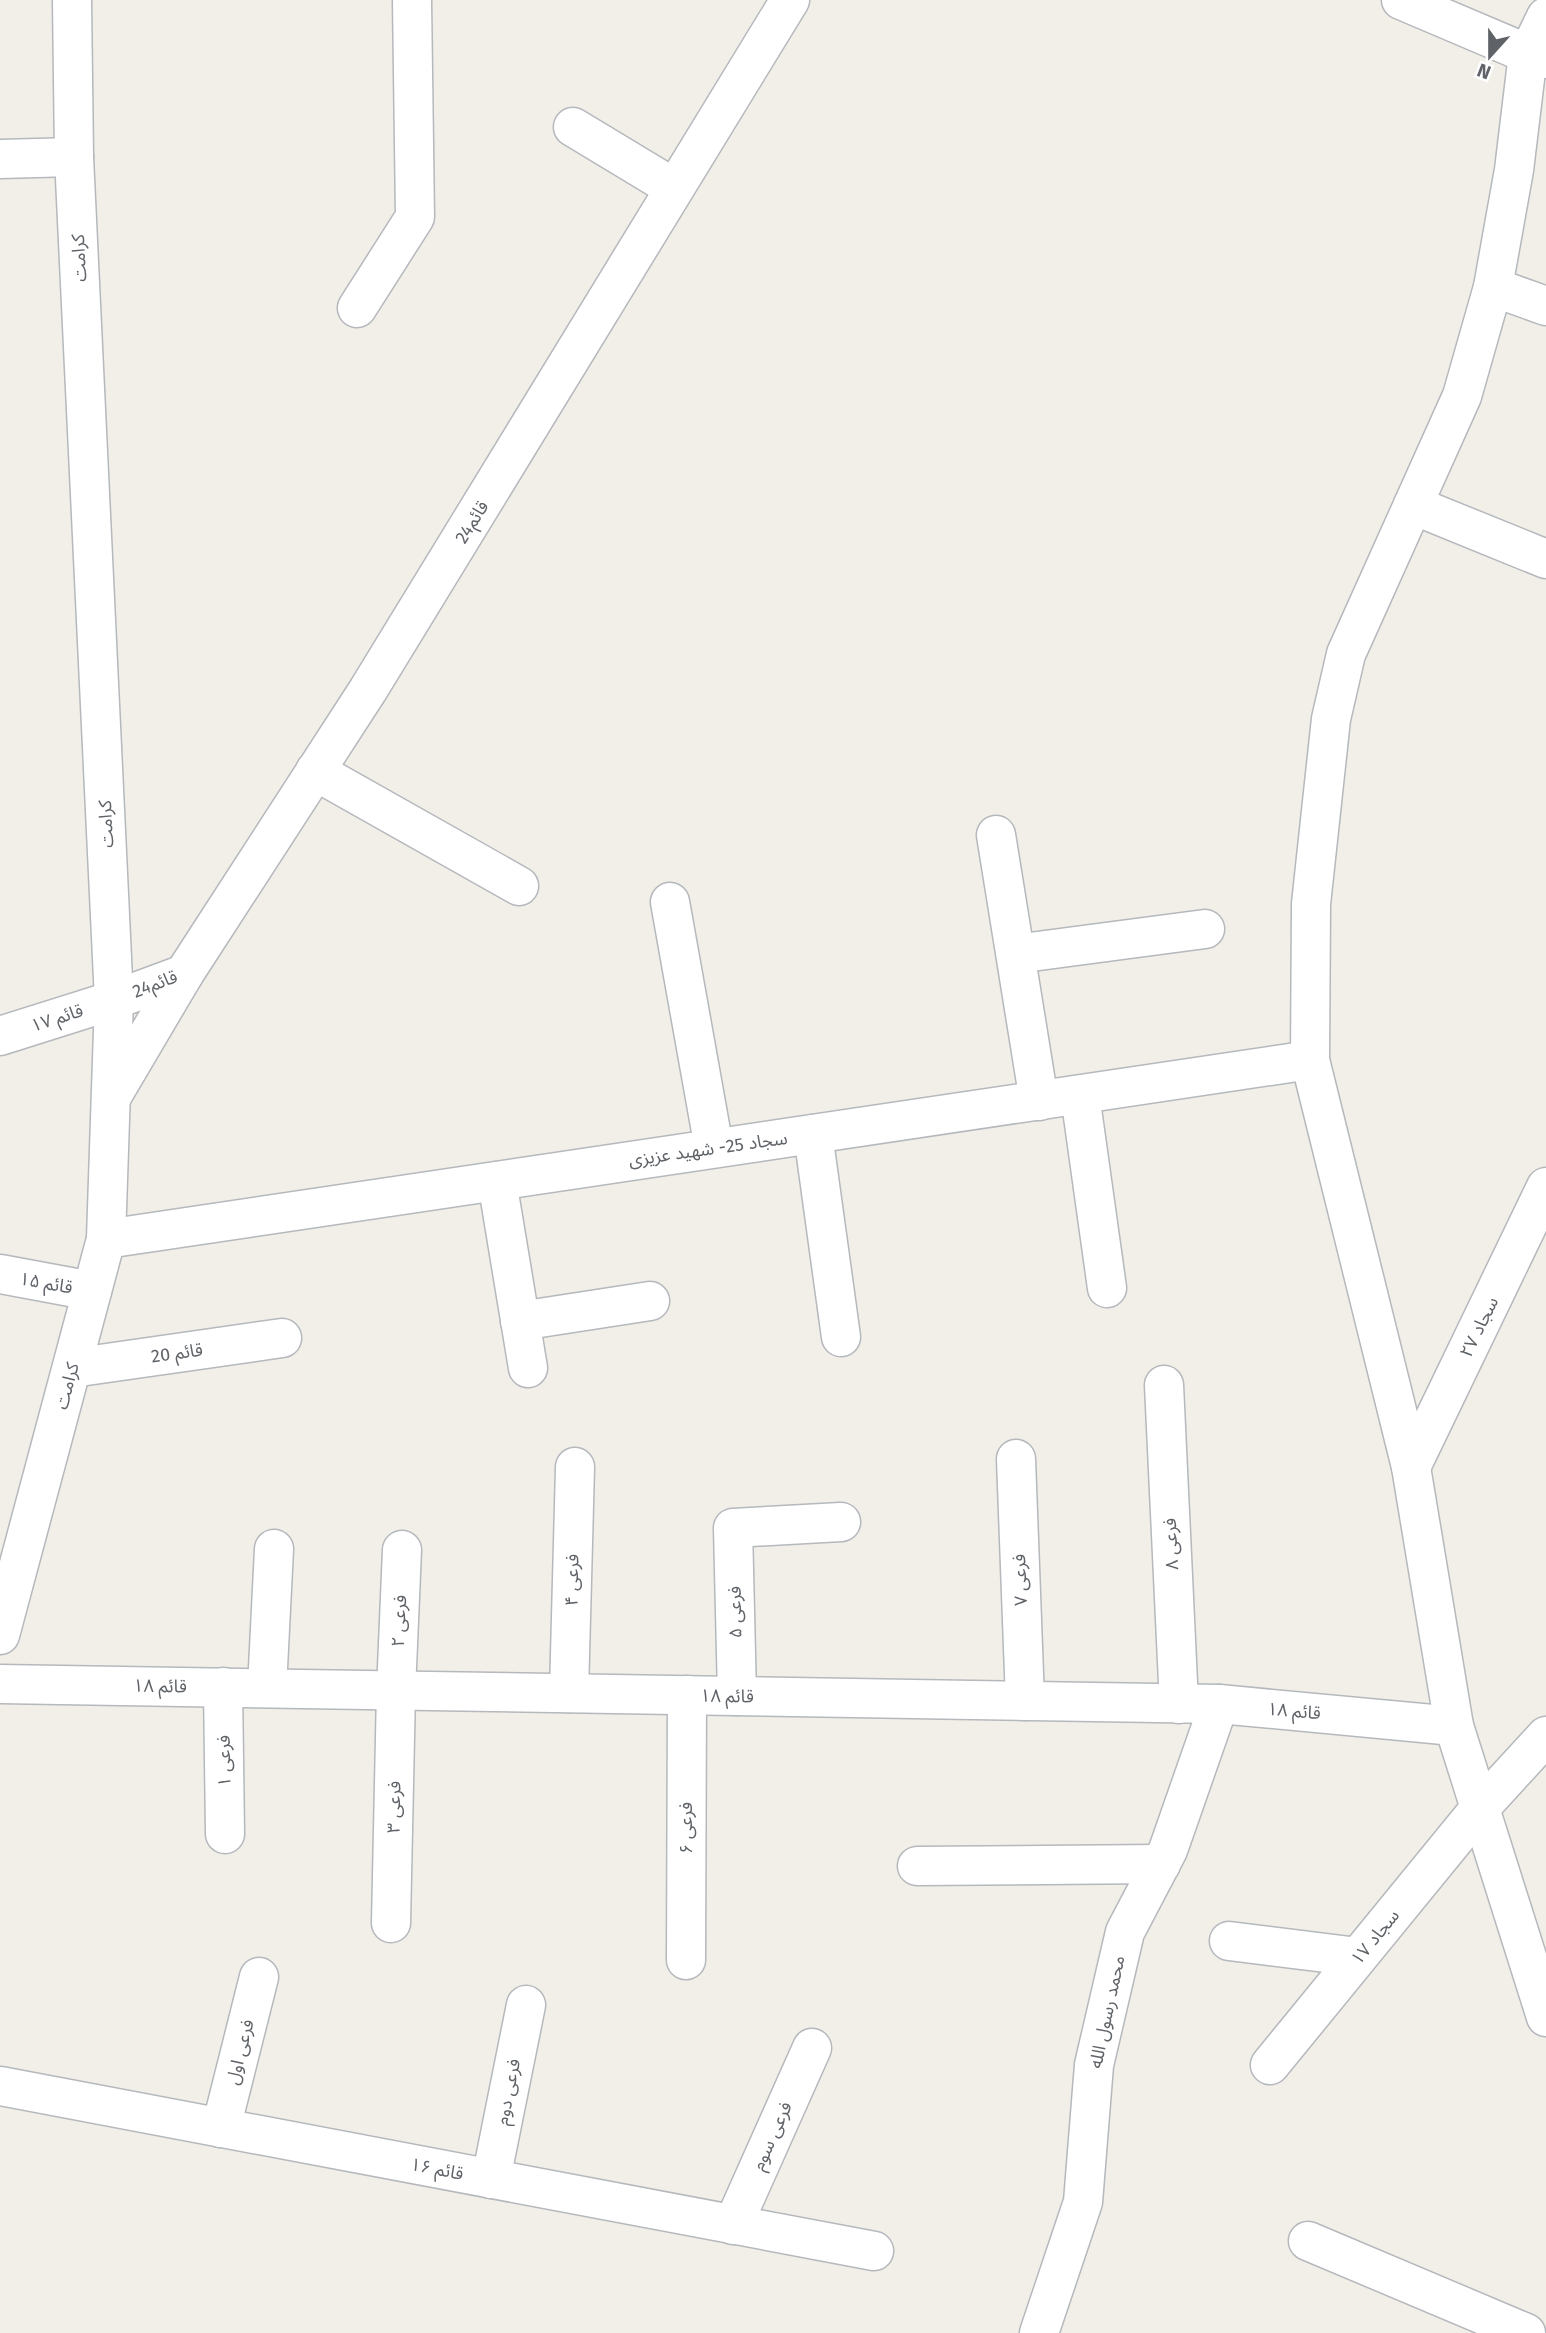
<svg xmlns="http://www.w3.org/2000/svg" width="1546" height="2333" font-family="'Fira Sans','Noto Sans Arabic',sans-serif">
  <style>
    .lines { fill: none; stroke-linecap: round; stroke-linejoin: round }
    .minor-casing { stroke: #b5b8bc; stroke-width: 41 }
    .minor { stroke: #fff; stroke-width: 38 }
    .labels { text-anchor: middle; stroke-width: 5; stroke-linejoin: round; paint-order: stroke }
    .street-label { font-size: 18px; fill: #5f6368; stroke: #fff }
  </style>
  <rect width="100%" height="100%" fill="#f1efe8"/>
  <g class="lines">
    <g class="minor-casing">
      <g id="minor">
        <polyline points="1401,0 1528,54 1546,59"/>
        <polyline points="1546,17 1528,54 1514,170 1493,287 1462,396 1346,654 1331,719 1311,904 1310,1060 1411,1467 1454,1726 1546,2017"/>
        <polyline points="573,127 674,188"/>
        <polyline points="0,159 74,157"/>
        <polyline points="1493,287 1546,306"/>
        <polyline points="357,308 415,217 412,0"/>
        <polyline points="1413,505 1546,559"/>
        <polyline points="315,771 519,886"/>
        <polyline points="996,835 1039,1101"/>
        <polyline points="670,902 714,1148"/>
        <polyline points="1016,954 1205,929"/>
        <polyline points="0,1036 114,1000 184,974 368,690 790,0"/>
        <polyline points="1080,1095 1107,1288"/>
        <polyline points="112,1096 184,974"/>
        <polyline points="813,1134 841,1337"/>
        <polyline points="497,1181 528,1368"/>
        <polyline points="106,1239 1310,1060"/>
        <polyline points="0,1274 92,1291"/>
        <polyline points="520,1321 650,1301"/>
        <polyline points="72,1368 282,1338"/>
        <polyline points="1164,1385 1179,1704"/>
        <polyline points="1016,1459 1025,1701"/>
        <polyline points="1411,1467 1546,1187"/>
        <polyline points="0,1635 106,1239 114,1000 74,157 72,0"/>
        <polyline points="0,1684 1219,1704 1454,1726"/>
        <polyline points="223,1687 225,1834"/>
        <polyline points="267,1688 274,1549"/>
        <polyline points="569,1693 575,1467"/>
        <polyline points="737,1696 733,1528 841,1522"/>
        <polyline points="917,1866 1161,1864"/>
        <polyline points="391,1923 396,1691 402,1550"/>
        <polyline points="1229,1941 1358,1957"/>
        <polyline points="686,1960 687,1695"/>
        <polyline points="1270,2065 1480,1808 1546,1736"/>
        <polyline points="0,2086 874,2251"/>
        <polyline points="221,2128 259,1977"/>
        <polyline points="491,2179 526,2005"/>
        <polyline points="733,2225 812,2048"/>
        <polyline points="1308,2241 1526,2333"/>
        <polyline points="1039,2333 1083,2202 1094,2065 1125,1932 1168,1850 1219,1704"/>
      </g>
    </g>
    <use href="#minor" class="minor"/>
  </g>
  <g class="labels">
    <g class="street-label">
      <text transform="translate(79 258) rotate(-93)" y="6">کرامت</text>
      <text transform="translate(472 522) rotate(-58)" y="6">قائم24</text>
      <text transform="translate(106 824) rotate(-93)" y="6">کرامت</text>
      <text transform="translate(155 984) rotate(-21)" y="6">قائم24</text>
      <text transform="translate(57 1018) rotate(-18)" y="6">قائم ۱۷</text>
      <text transform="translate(708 1149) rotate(-8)" y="6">سجاد 25- شهید عزیزی</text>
      <text transform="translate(46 1283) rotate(10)" y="6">قائم ۱۵</text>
      <text transform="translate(1479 1327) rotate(-64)" y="6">سجاد ۲۷</text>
      <text transform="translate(177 1353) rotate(-8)" y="6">قائم 20</text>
      <text transform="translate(67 1386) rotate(-75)" y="6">کرامت</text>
      <text transform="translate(1171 1544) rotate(-93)" y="6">فرعی ۸</text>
      <text transform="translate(572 1580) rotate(-89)" y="6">فرعی ۴</text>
      <text transform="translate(1020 1580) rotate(-92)" y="6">فرعی ۷</text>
      <text transform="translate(735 1612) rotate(-91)" y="6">فرعی ۵</text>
      <text transform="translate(399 1621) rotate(-87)" y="6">فرعی ۲</text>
      <text transform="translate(160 1686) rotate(1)" y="6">قائم ۱۸</text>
      <text transform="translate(727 1696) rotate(1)" y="6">قائم ۱۸</text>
      <text transform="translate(1294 1711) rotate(5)" y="6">قائم ۱۸</text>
      <text transform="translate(224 1761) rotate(-91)" y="6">فرعی ۱</text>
      <text transform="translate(394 1807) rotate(-89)" y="6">فرعی ۳</text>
      <text transform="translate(686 1828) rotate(-90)" y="6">فرعی ۶</text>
      <text transform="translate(1375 1937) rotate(-51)" y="6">سجاد ۱۷</text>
      <text transform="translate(1107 2012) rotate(-78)" y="6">محمد رسول الله</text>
      <text transform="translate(240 2052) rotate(-76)" y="6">فرعی اول</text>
      <text transform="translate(508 2092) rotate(-79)" y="6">فرعی دوم</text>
      <text transform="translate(772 2136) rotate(-66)" y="6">فرعی سوم</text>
      <text transform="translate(437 2169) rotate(11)" y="6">قائم ۱۶</text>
    </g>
  </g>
  <g transform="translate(1490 56) rotate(201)" stroke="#ffffff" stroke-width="5" paint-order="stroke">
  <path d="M0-5L12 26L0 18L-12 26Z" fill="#5f6368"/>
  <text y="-10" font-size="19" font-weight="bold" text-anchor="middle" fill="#5f6368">N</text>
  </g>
</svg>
